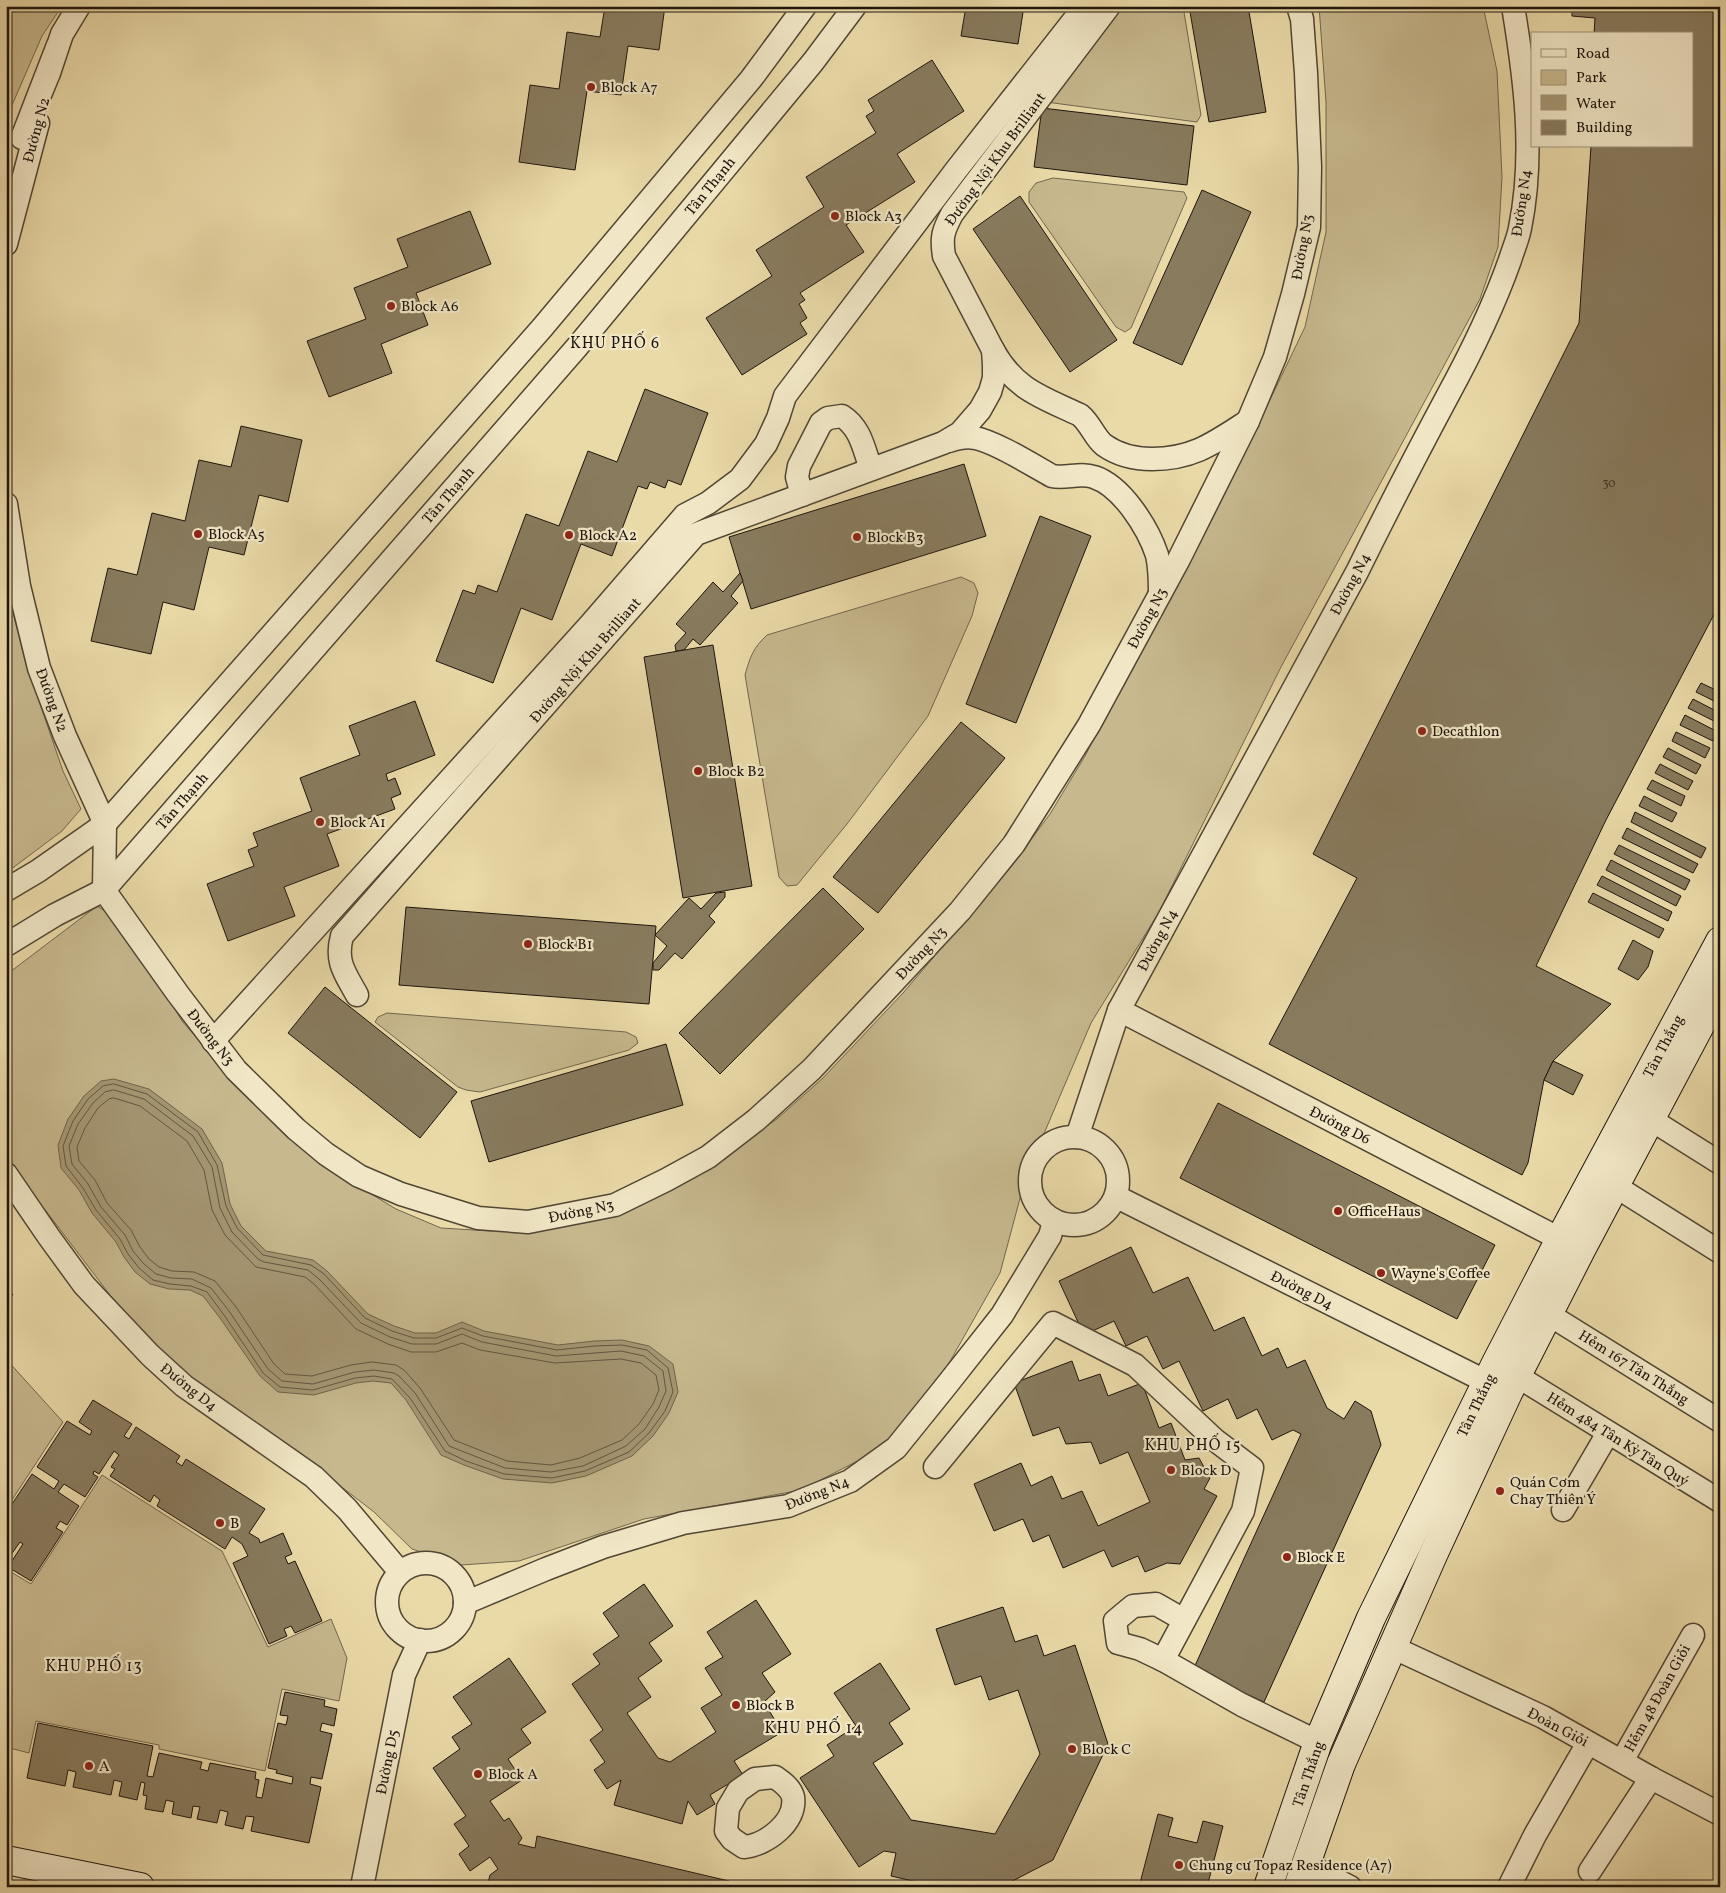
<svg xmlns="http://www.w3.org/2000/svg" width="1726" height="1893" font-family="Vollkorn,serif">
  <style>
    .green { fill: #c7b88e; stroke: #72664e }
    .water { fill: #a59773; stroke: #6f634a }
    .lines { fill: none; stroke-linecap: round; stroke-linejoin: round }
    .shore { stroke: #625640; stroke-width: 1 }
    .building { fill: #887b5e; stroke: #1e140d }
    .street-casing { stroke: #514634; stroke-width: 25 }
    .secondary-casing { stroke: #1e140d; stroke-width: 30 }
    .street { stroke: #f1e7c6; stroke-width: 22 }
    .secondary { stroke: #f1e7c6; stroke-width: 28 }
    .poi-dot { fill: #8f2418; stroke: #f1e7c6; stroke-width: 2 }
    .labels { text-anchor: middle; stroke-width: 4.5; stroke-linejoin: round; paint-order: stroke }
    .number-label { font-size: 12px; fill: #382e21 }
    .poi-label { font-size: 15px; fill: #1e140d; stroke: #f1e7c6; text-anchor: start }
    .street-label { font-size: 15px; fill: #1e140d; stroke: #f1e7c6 }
    .neighbourhood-label { font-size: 16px; letter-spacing: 1px; fill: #1e140d; stroke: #f1e7c6 }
  </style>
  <rect width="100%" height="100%" fill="#eadaa8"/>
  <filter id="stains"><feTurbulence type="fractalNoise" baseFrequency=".004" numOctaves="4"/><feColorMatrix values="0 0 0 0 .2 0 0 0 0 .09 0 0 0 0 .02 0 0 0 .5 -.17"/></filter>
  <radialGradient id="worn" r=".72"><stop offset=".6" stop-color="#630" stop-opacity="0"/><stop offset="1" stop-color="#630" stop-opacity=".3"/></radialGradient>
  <g class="green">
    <polygon points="6,6 62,6 42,36 6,119"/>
    <polygon points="1118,6 1183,6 1201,115 1197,122 1046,102"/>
    <polygon points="1319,6 1483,6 1497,71 1502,177 1498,247 1480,299 1281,667 1159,912 1091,1023 1026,1176 1000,1273 940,1379 881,1449 801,1490 644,1519 519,1561 461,1565 412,1549 374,1512 308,1461 211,1401 166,1357 110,1295 20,1177 6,1151 6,975 97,906 112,915 137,946 182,1021 239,1087 282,1130 317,1161 396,1209 441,1228 490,1231 542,1230 732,1150 777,1119 823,1078 903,993 1010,868 1050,814 1085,756 1266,408 1305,327 1326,232 1326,102"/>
    <polygon points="1053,178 1184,192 1187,198 1131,328 1125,332 1116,327 1029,202 1029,192 1036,183"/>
    <path d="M 961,577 L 974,583 L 978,593 L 972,616 L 928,716 L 847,824 L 797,885 L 787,886 L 779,877 L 745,675 C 750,657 753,648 767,635 Z"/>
    <polygon points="6,585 25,660 63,771 81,809 62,831 6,873"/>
    <polygon points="387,1013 626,1032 636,1037 638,1043 629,1050 480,1092 466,1090 458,1087 375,1022 378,1017"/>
    <polygon points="6,1359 63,1422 6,1509"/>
    <polygon points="102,1475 222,1551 268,1647 331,1619 347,1658 339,1701 282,1689 265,1771 159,1749 159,1745 36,1721 29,1753 6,1747 6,1569 31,1584"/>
  </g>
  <polygon class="water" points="114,1079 149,1089 202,1129 222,1163 230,1204 241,1226 266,1251 313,1260 327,1271 368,1314 394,1326 415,1333 436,1333 462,1322 484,1331 558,1345 594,1341 622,1340 649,1346 673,1364 678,1392 669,1413 653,1436 632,1456 586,1476 552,1483 503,1479 464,1465 441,1455 406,1400 391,1383 373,1381 356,1383 314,1395 278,1392 260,1376 220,1318 203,1296 190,1290 169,1289 150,1284 135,1272 124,1257 116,1242 92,1213 79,1190 61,1168 58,1145 68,1119 84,1096 101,1081"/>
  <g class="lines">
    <g class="shore">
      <polygon points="114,1084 147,1094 198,1132 217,1165 226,1206 237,1228 263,1255 311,1265 324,1274 365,1318 392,1331 414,1338 436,1338 462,1328 483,1336 557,1350 594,1346 622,1345 647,1350 668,1368 673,1392 665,1411 649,1433 629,1452 585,1471 552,1478 504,1474 466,1461 445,1451 410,1398 392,1379 374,1376 355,1378 313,1390 280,1387 263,1373 224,1315 207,1292 191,1286 170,1284 153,1280 139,1268 128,1254 120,1239 96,1210 83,1188 66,1166 63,1146 73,1121 88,1099 103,1086"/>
      <polygon points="114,1090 144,1099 193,1136 212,1167 220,1208 232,1232 258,1259 264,1262 308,1270 319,1279 361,1323 390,1337 412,1344 436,1344 462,1334 482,1342 556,1356 621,1351 644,1356 663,1371 666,1391 659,1407 645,1429 626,1446 583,1466 551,1472 505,1468 449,1446 415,1393 399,1376 394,1373 374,1370 355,1372 313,1384 282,1381 268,1369 229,1311 211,1288 192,1279 171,1278 156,1274 144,1264 133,1251 125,1235 101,1207 88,1184 72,1164 69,1146 78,1124 93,1103 105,1092"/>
      <polygon points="114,1098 140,1106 187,1141 204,1170 212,1210 225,1235 256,1267 305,1277 314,1284 356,1329 388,1344 411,1352 436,1352 462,1343 480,1350 555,1363 621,1359 641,1363 656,1375 659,1390 653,1404 639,1424 622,1440 580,1458 551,1465 507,1461 454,1440 420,1388 404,1370 396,1365 372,1362 351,1365 312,1376 285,1374 274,1364 236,1307 215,1281 194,1272 172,1271 159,1267 149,1259 140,1247 131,1230 107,1203 95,1180 79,1161 77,1147 85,1128 98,1108 109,1099"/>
    </g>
  </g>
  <g class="building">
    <polygon points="605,6 665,6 659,50 628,46 621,95 587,91 575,170 519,162 530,85 559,89 567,32 600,37"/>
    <polygon points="966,6 1024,6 1018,44 961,36"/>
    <polygon points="1189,6 1248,6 1266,112 1209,122"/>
    <polygon points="1572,6 1720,6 1720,603 1606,820 1536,966 1611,1004 1553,1061 1544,1080 1528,1163 1522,1175 1269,1044 1357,878 1313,854 1579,323 1591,146 1692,146 1692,34 1594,34 1595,18 1572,16"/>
    <polygon points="932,60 964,111 897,154 915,182 846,225 864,252 800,293 805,300 799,304 807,318 800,323 807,334 742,375 706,318 772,276 756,250 824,207 806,177 876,133 866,116 874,111 868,100"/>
    <polygon points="1042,108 1194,126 1187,185 1034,167"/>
    <polygon points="1202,190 1251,212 1182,365 1133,343"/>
    <polygon points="1020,196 1117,340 1070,372 973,229"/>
    <polygon points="470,211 491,264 416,293 428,325 381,344 392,373 329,397 307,341 366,319 354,288 408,267 397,239"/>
    <polygon points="645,389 708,413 681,485 668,480 665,488 650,482 647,489 638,486 612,556 581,544 552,620 521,608 493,683 436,661 463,590 475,594 478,585 497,592 526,514 559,526 588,451 617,462"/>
    <polygon points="241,426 302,440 288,502 259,495 244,555 209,547 194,610 163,602 151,654 91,641 108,568 137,575 152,513 185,521 199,460 231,467"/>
    <polygon points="964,464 986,536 751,609 729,537"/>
    <polygon points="1040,516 1091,536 1016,723 966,704"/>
    <polygon points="740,573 743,581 731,596 738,603 700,645 693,639 684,650 676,651 675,645 686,633 676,624 713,582 723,592"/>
    <polygon points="713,645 752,886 683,898 644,657"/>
    <polygon points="1701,683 1720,692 1720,704 1696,692"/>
    <polygon points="1693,699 1720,713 1720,724 1688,708"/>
    <polygon points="415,701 435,755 386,774 388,781 395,778 401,794 391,798 395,809 327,834 339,866 284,887 295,916 228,941 207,884 254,866 248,850 258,846 253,833 312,811 300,778 360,755 349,726"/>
    <polygon points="1685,715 1718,732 1713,741 1680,725"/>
    <polygon points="961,722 1005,758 878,913 833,877"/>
    <polygon points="1676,732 1710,748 1705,758 1672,741"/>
    <polygon points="1668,748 1701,765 1696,774 1663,757"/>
    <polygon points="1660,764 1693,781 1688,790 1655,773"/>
    <polygon points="1652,780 1685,796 1681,806 1647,789"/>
    <polygon points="1644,796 1677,813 1672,822 1639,806"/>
    <polygon points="1635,812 1706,848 1701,858 1631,822"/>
    <polygon points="1627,828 1698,864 1693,873 1622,838"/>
    <polygon points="1619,845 1690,880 1685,890 1614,854"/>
    <polygon points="1611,860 1681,896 1676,906 1606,870"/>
    <polygon points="1602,876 1672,912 1668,921 1597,885"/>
    <polygon points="823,888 864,929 720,1074 679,1033"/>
    <polygon points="725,892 725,897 709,916 715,922 682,959 675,953 659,970 653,970 653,963 667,946 655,935 689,898 701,909 716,893"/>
    <polygon points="1593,893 1664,929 1659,938 1588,902"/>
    <polygon points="406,907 656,926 649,1004 399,985"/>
    <polygon points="1633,940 1653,951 1648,967 1638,980 1618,969"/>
    <polygon points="325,987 457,1092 420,1138 288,1033"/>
    <polygon points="666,1044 683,1105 489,1162 471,1101"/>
    <polygon points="1553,1061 1583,1075 1573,1095 1544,1080"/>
    <polygon points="1218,1103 1495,1245 1457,1319 1180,1178"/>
    <polygon points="1131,1247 1153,1293 1188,1277 1214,1331 1244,1317 1262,1356 1278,1348 1287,1368 1305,1360 1327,1408 1344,1419 1355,1401 1371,1411 1381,1445 1264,1702 1193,1670 1301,1434 1293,1430 1272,1440 1257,1409 1237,1419 1228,1399 1203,1411 1179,1361 1163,1369 1147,1336 1126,1346 1114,1321 1084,1335 1059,1281"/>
    <polygon points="6,1284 13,1295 6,1299"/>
    <polygon points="1072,1361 1079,1381 1100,1374 1108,1396 1142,1383 1159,1428 1171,1423 1185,1460 1199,1458 1210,1478 1204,1489 1217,1496 1180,1564 1167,1563 1145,1572 1138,1556 1112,1567 1104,1550 1063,1568 1049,1535 1033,1542 1023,1519 994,1531 974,1484 1021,1463 1031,1486 1052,1476 1062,1499 1082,1491 1098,1526 1150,1502 1128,1452 1100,1464 1091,1442 1066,1444 1059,1427 1033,1436 1014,1383"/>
    <polygon points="93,1400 132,1424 124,1436 129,1439 136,1427 180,1456 176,1462 182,1466 186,1459 265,1509 249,1533 259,1539 260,1543 283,1533 292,1554 285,1557 288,1564 295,1561 322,1621 295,1633 291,1626 284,1629 287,1636 269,1644 233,1563 248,1556 242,1544 232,1537 225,1549 157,1506 160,1500 154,1495 150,1502 110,1476 115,1469 111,1467 119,1455 114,1451 99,1474 94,1471 93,1474 98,1477 85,1497 64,1484 58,1492 79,1506 67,1525 60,1521 56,1528 63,1532 31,1581 8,1567 23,1544 20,1542 6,1562 6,1522 9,1524 11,1521 6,1518 6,1513 32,1474 54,1489 59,1481 37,1467 67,1421 90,1435 92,1431 79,1422"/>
    <polygon points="644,1584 673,1626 649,1643 662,1661 638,1678 651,1697 627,1713 658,1758 670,1762 716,1732 701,1708 722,1695 705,1668 723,1657 707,1632 756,1600 791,1654 762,1673 775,1692 764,1702 782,1732 734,1761 743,1775 710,1795 715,1804 697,1815 688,1801 682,1824 614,1805 621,1780 607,1789 594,1770 605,1762 590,1740 603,1730 572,1684 600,1664 593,1654 619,1636 603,1613"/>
    <polygon points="1003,1607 1015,1642 1037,1635 1044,1656 1075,1645 1108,1744 1053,1860 1001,1887 939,1887 891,1876 896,1853 884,1851 859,1867 800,1778 834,1756 827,1745 856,1726 834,1693 880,1663 910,1709 889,1723 903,1744 873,1763 911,1820 995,1834 1040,1754 1018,1690 989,1700 981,1676 955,1685 936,1629"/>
    <polygon points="509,1658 546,1712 521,1729 531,1743 508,1759 522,1780 490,1801 504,1821 509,1818 522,1838 518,1844 535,1848 537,1836 729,1881 727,1887 487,1887 490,1875 498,1869 490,1857 470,1871 459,1854 469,1846 454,1824 466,1816 433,1768 460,1749 452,1737 472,1724 453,1697"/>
    <polygon points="285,1692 325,1700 324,1706 337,1709 334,1726 322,1723 320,1731 332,1734 322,1779 311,1777 310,1784 321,1787 309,1843 251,1831 254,1817 246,1816 243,1829 225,1825 228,1812 220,1810 217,1823 197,1819 200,1807 193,1806 191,1818 172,1814 174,1802 166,1800 163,1812 145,1809 147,1796 143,1795 145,1783 141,1782 137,1800 119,1796 122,1782 114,1780 111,1795 73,1787 76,1772 68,1770 65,1786 27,1778 38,1723 153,1746 147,1776 153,1777 159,1753 202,1762 200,1769 208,1771 210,1763 256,1772 255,1779 259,1780 256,1797 262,1798 266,1778 292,1784 293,1777 276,1773 277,1770 268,1768 278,1723 286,1725 288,1716 280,1715"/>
    <polygon points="1158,1814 1173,1818 1168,1836 1197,1843 1203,1821 1223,1826 1207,1887 1139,1887"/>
  </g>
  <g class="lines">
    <g class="street-casing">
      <g id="street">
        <polyline points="58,45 22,138 49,73 62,34 79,6"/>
        <polyline points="6,244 38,123"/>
        <path d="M 993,350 C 1015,390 1042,397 1080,415 C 1091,424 1094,437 1104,445 C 1118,455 1135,459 1152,459 C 1193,459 1214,443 1248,421"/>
        <path d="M 949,441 C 958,438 966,436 975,438 C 994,441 1034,466 1052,476 C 1066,479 1080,472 1094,477 C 1122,486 1148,528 1157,555 C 1160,568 1160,580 1160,593"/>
        <path d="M 802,495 L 797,477 L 799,466 L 821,423 L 828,418 L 842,416 C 861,428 864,450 871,469"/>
        <polyline points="6,504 19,586 39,668 65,736 105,824 104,890 178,994 236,1070 296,1129 326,1154 359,1176 401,1194 478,1218 528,1222 615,1205 666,1180 708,1157 756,1120 812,1069 960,911 1014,844 1089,725 1179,559 1248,421 1275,357 1293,294 1309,227 1310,167 1306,73 1302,19 1298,6"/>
        <polyline points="6,890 38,871 105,824 542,328 751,79 805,6"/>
        <polyline points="6,945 55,915 104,890 577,347 813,62 855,6"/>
        <path d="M 357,995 C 345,973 335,962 342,936 L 696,534 L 943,443 L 960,433 L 980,410 L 990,392 L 994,378 L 994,365 L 993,350 L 944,256 C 941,237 943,231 952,214 L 1109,6"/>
        <polyline points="1119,1010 1560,1239"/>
        <polyline points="213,1041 589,626 685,515 708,503 740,479 766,444 778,418 785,396 957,169 1085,6"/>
        <polyline points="1650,1119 1720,1163"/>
        <circle cx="1074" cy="1181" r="44"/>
        <path d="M 1077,1137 L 1119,1010 L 1357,572 C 1386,513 1416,455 1447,397 C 1471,353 1493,308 1510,260 C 1513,250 1518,239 1520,228 C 1535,154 1525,79 1513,6"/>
        <polyline points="6,1174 49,1237 84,1285 150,1355 184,1386 314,1477 347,1509 400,1572"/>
        <polyline points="1615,1186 1720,1252"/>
        <polyline points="1117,1197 1487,1382"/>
        <polyline points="1548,1314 1720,1421"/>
        <polyline points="1517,1376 1720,1501"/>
        <polyline points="935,1467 1053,1323 1135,1365 1215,1440 1252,1468 1243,1511 1163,1660 1242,1705 1318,1742"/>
        <polyline points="1563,1510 1608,1433"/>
        <circle cx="426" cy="1602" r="39"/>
        <polyline points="465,1603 546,1569 603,1547 683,1523 788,1506 850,1481 896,1448 946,1386 1002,1315 1050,1236 1054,1221"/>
        <polyline points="1392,1647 1543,1717 1651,1778 1720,1814"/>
        <polyline points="1163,1660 1140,1649 1118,1643 1115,1621 1133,1606 1156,1604 1184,1620"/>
        <polyline points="1622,1761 1693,1635"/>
        <path d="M 775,1777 C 782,1782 791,1788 793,1797 C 797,1822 766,1845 744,1847 L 732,1839 L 726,1831 L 728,1808 L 738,1791 L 755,1779 Z"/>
        <polyline points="1306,1864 1350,1887"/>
        <polyline points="1590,1871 1651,1778"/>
        <polyline points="362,1887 404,1675 420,1640"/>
        <polyline points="1509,1887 1535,1835 1588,1743"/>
      </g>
    </g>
    <g class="secondary-casing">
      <g id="secondary">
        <polyline points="6,1860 140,1887"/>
        <polyline points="1268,1887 1318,1742 1371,1618 1496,1363 1560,1239 1720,941"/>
        <polyline points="1298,1887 1341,1764 1433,1555 1508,1393 1581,1250 1720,988"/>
      </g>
    </g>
    <use href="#street" class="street"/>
    <use href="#secondary" class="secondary"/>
  </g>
  <g class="poi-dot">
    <circle cx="591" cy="87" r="5"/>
    <circle cx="835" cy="216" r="5"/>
    <circle cx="391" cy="306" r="5"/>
    <circle cx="198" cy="534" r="5"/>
    <circle cx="569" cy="535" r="5"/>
    <circle cx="857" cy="537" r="5"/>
    <circle cx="1422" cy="731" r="5"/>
    <circle cx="698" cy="771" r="5"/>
    <circle cx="320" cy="822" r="5"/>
    <circle cx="528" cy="944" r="5"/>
    <circle cx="1338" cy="1211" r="5"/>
    <circle cx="1381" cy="1273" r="5"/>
    <circle cx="1171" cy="1470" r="5"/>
    <circle cx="1500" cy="1491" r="5"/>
    <circle cx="220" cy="1523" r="5"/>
    <circle cx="1287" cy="1557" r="5"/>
    <circle cx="736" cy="1705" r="5"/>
    <circle cx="1072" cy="1749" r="5"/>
    <circle cx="89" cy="1766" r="5"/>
    <circle cx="478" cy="1774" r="5"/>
    <circle cx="1179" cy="1865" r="5"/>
  </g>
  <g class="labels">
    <g class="number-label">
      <text x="1609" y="487">30</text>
    </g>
    <g class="poi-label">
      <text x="601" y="92">Block A7</text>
      <text x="845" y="221">Block A3</text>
      <text x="401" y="311">Block A6</text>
      <text x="208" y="539">Block A5</text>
      <text x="579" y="540">Block A2</text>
      <text x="867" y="542">Block B3</text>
      <text x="1432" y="736">Decathlon</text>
      <text x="708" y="776">Block B2</text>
      <text x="330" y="827">Block A1</text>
      <text x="538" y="949">Block B1</text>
      <text x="1348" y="1216">OfficeHaus</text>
      <text x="1391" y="1278">Wayne's Coffee</text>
      <text x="1181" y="1475">Block D</text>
      <text x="1510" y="1487">Quán Cơm<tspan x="1510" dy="17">Chay Thiên Ý</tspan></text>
      <text x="230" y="1528">B</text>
      <text x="1297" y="1562">Block E</text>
      <text x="746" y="1710">Block B</text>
      <text x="1082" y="1754">Block C</text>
      <text x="99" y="1771">A</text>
      <text x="488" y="1779">Block A</text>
      <text x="1189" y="1870">Chung cư Topaz Residence (A7)</text>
    </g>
    <g class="street-label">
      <text transform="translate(36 130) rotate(-75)" y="5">Đường N2</text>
      <text transform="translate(995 159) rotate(-54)" y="5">Đường Nội Khu Brilliant</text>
      <text transform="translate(710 186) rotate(-51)" y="5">Tân Thạnh</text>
      <text transform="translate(1521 203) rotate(-82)" y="5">Đường N4</text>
      <text transform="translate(1302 247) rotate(-80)" y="5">Đường N3</text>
      <text transform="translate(448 495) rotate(-49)" y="5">Tân Thạnh</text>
      <text transform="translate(1350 584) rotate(-62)" y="5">Đường N4</text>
      <text transform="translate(1147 618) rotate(-62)" y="5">Đường N3</text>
      <text transform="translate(585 660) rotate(-49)" y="5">Đường Nội Khu Brilliant</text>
      <text transform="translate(52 700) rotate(70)" y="5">Đường N2</text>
      <text transform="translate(182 801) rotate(-49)" y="5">Tân Thạnh</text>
      <text transform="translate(1157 940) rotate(-62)" y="5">Đường N4</text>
      <text transform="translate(921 953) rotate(-47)" y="5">Đường N3</text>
      <text transform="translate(211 1037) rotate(52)" y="5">Đường N3</text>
      <text transform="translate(1663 1046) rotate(-62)" y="5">Tân Thắng</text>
      <text transform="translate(1340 1125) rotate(27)" y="5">Đường D6</text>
      <text transform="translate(581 1211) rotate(-12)" y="5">Đường N3</text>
      <text transform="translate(1302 1290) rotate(27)" y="5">Đường D4</text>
      <text transform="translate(1634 1367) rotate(32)" y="5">Hẻm 167 Tân Thắng</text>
      <text transform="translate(189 1387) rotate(38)" y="5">Đường D4</text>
      <text transform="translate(1476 1405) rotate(-64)" y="5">Tân Thắng</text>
      <text transform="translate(1618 1439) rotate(32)" y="5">Hẻm 484 Tân Kỳ Tân Quý</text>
      <text transform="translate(817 1493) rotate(-22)" y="5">Đường N4</text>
      <text transform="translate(1657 1698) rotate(-61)" y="5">Hẻm 48 Đoàn Giỏi</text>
      <text transform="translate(1558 1727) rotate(28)" y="5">Đoàn Giỏi</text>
      <text transform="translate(387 1762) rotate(-79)" y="5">Đường D5</text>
      <text transform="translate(1308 1774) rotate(-71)" y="5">Tân Thắng</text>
    </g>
    <g class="neighbourhood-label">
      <text x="615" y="348">KHU PHỐ 6</text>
      <text x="1193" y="1450">KHU PHỐ 15</text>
      <text x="94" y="1671">KHU PHỐ 13</text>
      <text x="814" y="1733">KHU PHỐ 14</text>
    </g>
  </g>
  <rect width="1726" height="1893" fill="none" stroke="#eadaa8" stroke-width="25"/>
  <rect x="8" y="8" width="1711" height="1878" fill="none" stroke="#1e140d" stroke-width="2.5"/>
  <rect x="12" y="12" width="1701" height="1868" fill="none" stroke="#1e140d"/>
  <rect x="1531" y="32" width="162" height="115" fill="#f1e7c6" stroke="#9d937c"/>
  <rect x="1541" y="49" width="25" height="8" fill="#f1e7c6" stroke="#9d937c"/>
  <text x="1576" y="58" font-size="15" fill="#1e140d">Road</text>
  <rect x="1541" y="70" width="25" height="15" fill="#c7b88e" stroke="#9d937c"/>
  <text x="1576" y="82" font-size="15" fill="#1e140d">Park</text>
  <rect x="1541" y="95" width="25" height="15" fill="#a59773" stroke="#9d937c"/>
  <text x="1576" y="108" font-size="15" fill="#1e140d">Water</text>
  <rect x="1541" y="120" width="25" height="15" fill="#887b5e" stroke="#9d937c"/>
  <text x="1576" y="132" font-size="15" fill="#1e140d">Building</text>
  <rect width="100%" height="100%" filter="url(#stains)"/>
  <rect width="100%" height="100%" fill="url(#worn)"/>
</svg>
